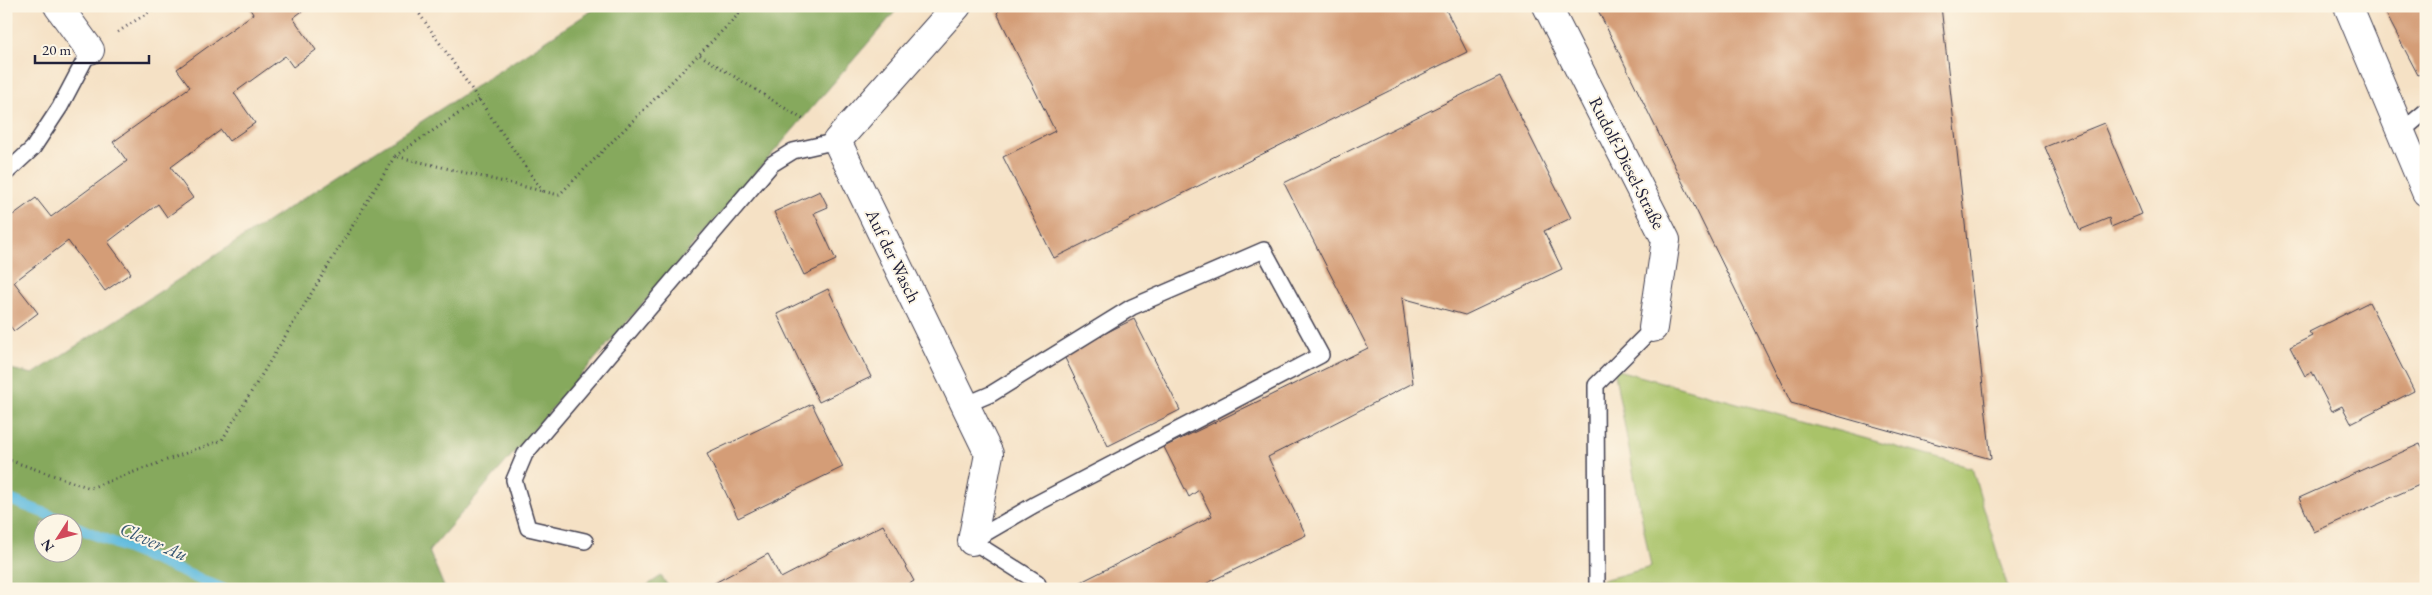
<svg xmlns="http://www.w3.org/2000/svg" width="2432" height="595" font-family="'EB Garamond',serif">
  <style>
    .green { fill: #a9c369; stroke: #667252 }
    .forest { fill: #86a95d; stroke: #54664c; fill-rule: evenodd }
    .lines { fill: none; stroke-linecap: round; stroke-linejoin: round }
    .stream { stroke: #60bbde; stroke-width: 11 }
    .building { fill: #d49d77 }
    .service-casing { stroke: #423f50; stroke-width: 18 }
    .minor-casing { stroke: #423f50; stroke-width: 30 }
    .path { stroke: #423f50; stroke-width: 3; stroke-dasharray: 1 4; stroke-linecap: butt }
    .service { stroke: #fff; stroke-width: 15 }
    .minor { stroke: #fff; stroke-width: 28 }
    .labels { text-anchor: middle; stroke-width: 4; stroke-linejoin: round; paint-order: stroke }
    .street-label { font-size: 18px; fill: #22223b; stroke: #fcf5e5 }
    .water-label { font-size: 19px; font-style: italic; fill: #385874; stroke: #fcf5e5 }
  </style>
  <rect width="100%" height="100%" fill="#fcf5e5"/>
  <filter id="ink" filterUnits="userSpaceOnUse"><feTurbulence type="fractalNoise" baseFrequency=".02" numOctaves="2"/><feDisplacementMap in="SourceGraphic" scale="10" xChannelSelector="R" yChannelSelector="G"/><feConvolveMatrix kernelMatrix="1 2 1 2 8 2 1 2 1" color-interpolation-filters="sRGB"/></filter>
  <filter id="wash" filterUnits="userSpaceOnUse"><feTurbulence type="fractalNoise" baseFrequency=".0096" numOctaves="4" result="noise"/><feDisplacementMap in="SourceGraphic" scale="20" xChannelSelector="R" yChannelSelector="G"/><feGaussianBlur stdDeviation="1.12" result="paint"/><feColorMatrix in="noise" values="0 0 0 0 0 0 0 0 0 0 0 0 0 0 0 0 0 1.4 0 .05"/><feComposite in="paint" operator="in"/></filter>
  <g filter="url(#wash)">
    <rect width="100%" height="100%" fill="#f5e1c5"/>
    <polygon class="green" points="1614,369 1972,468 2008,589 1569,589 1651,567"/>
    <g class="forest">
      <path d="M 599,6 L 900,6 L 429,551 L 445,589 L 23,589 L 6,583 L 6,368 L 33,374 ZM 42,522 L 72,522 L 72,552 L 42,552 Z"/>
      <polygon points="661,576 670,589 642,589"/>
    </g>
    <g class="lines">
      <g class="stream">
        <polyline points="6,498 67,522"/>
        <polyline points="72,525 223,589"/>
      </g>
    </g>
    <g id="blocks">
      <g class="building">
        <polygon points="248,6 309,6 293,18 316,50 293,67 285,56 234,93 255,123 229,141 221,130 171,167 193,198 167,217 158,204 108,242 131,273 105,291 68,241 14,282 38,313 14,331 6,321 6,220 36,198 51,217 127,161 113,142 190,87 177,69 253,14"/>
        <polygon points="1004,6 1444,6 1467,52 1054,258 1003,157 1055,131 997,13"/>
        <polygon points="1596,6 1941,6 1991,459 1791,403"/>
        <polygon points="2382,6 2422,6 2426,13 2426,71 2418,75"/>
        <polygon points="1500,76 1571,218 1544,231 1562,269 1465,315 1402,298 1413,383 1268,457 1306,535 1195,589 1082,589 1079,583 1212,516 1199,490 1189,497 1164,447 1368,348 1284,183"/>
        <polygon points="2104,123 2142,214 2111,227 2109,218 2080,230 2045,147"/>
        <polygon points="820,191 828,207 814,213 836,260 804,275 774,212"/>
        <polygon points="828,289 871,377 819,402 777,314"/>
        <polygon points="2369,302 2414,391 2351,423 2342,406 2332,411 2312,372 2305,376 2290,347 2312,336 2309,332"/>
        <polygon points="1134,319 1180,410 1108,446 1063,354"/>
        <polygon points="812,404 843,467 738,518 707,454"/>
        <polygon points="2420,444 2426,456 2426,482 2314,532 2299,498"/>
        <polygon points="883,525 914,581 901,589 715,589 713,584 768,554 781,578"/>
      </g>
    </g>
  </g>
  <g filter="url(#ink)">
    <use href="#blocks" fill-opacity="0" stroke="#423f50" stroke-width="1"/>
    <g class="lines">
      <g class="service-casing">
        <g id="service">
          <polyline points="2401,132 2426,111"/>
          <polyline points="6,173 33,148 60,107 90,50"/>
          <polyline points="965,405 991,394 1132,307 1264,250 1321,355 1034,505 972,541 1037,582 1040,589"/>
          <polyline points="585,541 528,528 514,480 525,454 772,164 793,151 837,141"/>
          <polyline points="1597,589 1596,385 1653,328"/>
        </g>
      </g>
      <g class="minor-casing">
        <g id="minor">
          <polyline points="58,6 90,50"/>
          <polyline points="957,6 837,141 989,454 972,541"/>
          <polyline points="1547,6 1666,240 1653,328"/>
          <polyline points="2348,6 2426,192"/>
        </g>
      </g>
      <g class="path">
        <polyline points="414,6 543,192"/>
        <polyline points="118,32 158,6"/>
        <polyline points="700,55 804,120"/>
        <polyline points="395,156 479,100"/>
        <polyline points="6,459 90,488 222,440 395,156 559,195 747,6"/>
      </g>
      <use href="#service" class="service"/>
      <use href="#minor" class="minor"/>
    </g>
  </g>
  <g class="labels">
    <g class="street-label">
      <text transform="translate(1627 163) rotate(63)" y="6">Rudolf-Diesel-Straße</text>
      <text transform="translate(893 256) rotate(64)" y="6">Auf der Wasch</text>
    </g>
    <g class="water-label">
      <text transform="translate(154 541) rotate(23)" y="7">Clever Au</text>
    </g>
  </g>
  <rect width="2432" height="595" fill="none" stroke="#fcf5e5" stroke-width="25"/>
  <g transform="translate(58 538) rotate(234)"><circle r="24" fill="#fcf5e5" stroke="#a5a1a1"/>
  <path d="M0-4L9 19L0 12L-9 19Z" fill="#d1495b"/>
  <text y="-8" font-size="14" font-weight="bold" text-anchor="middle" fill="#22223b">N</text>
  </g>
  <path d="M35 55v8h114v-8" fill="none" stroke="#22223b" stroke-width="2.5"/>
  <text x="42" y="55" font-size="15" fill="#22223b" stroke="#fcf5e5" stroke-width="4" paint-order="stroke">20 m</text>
</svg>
